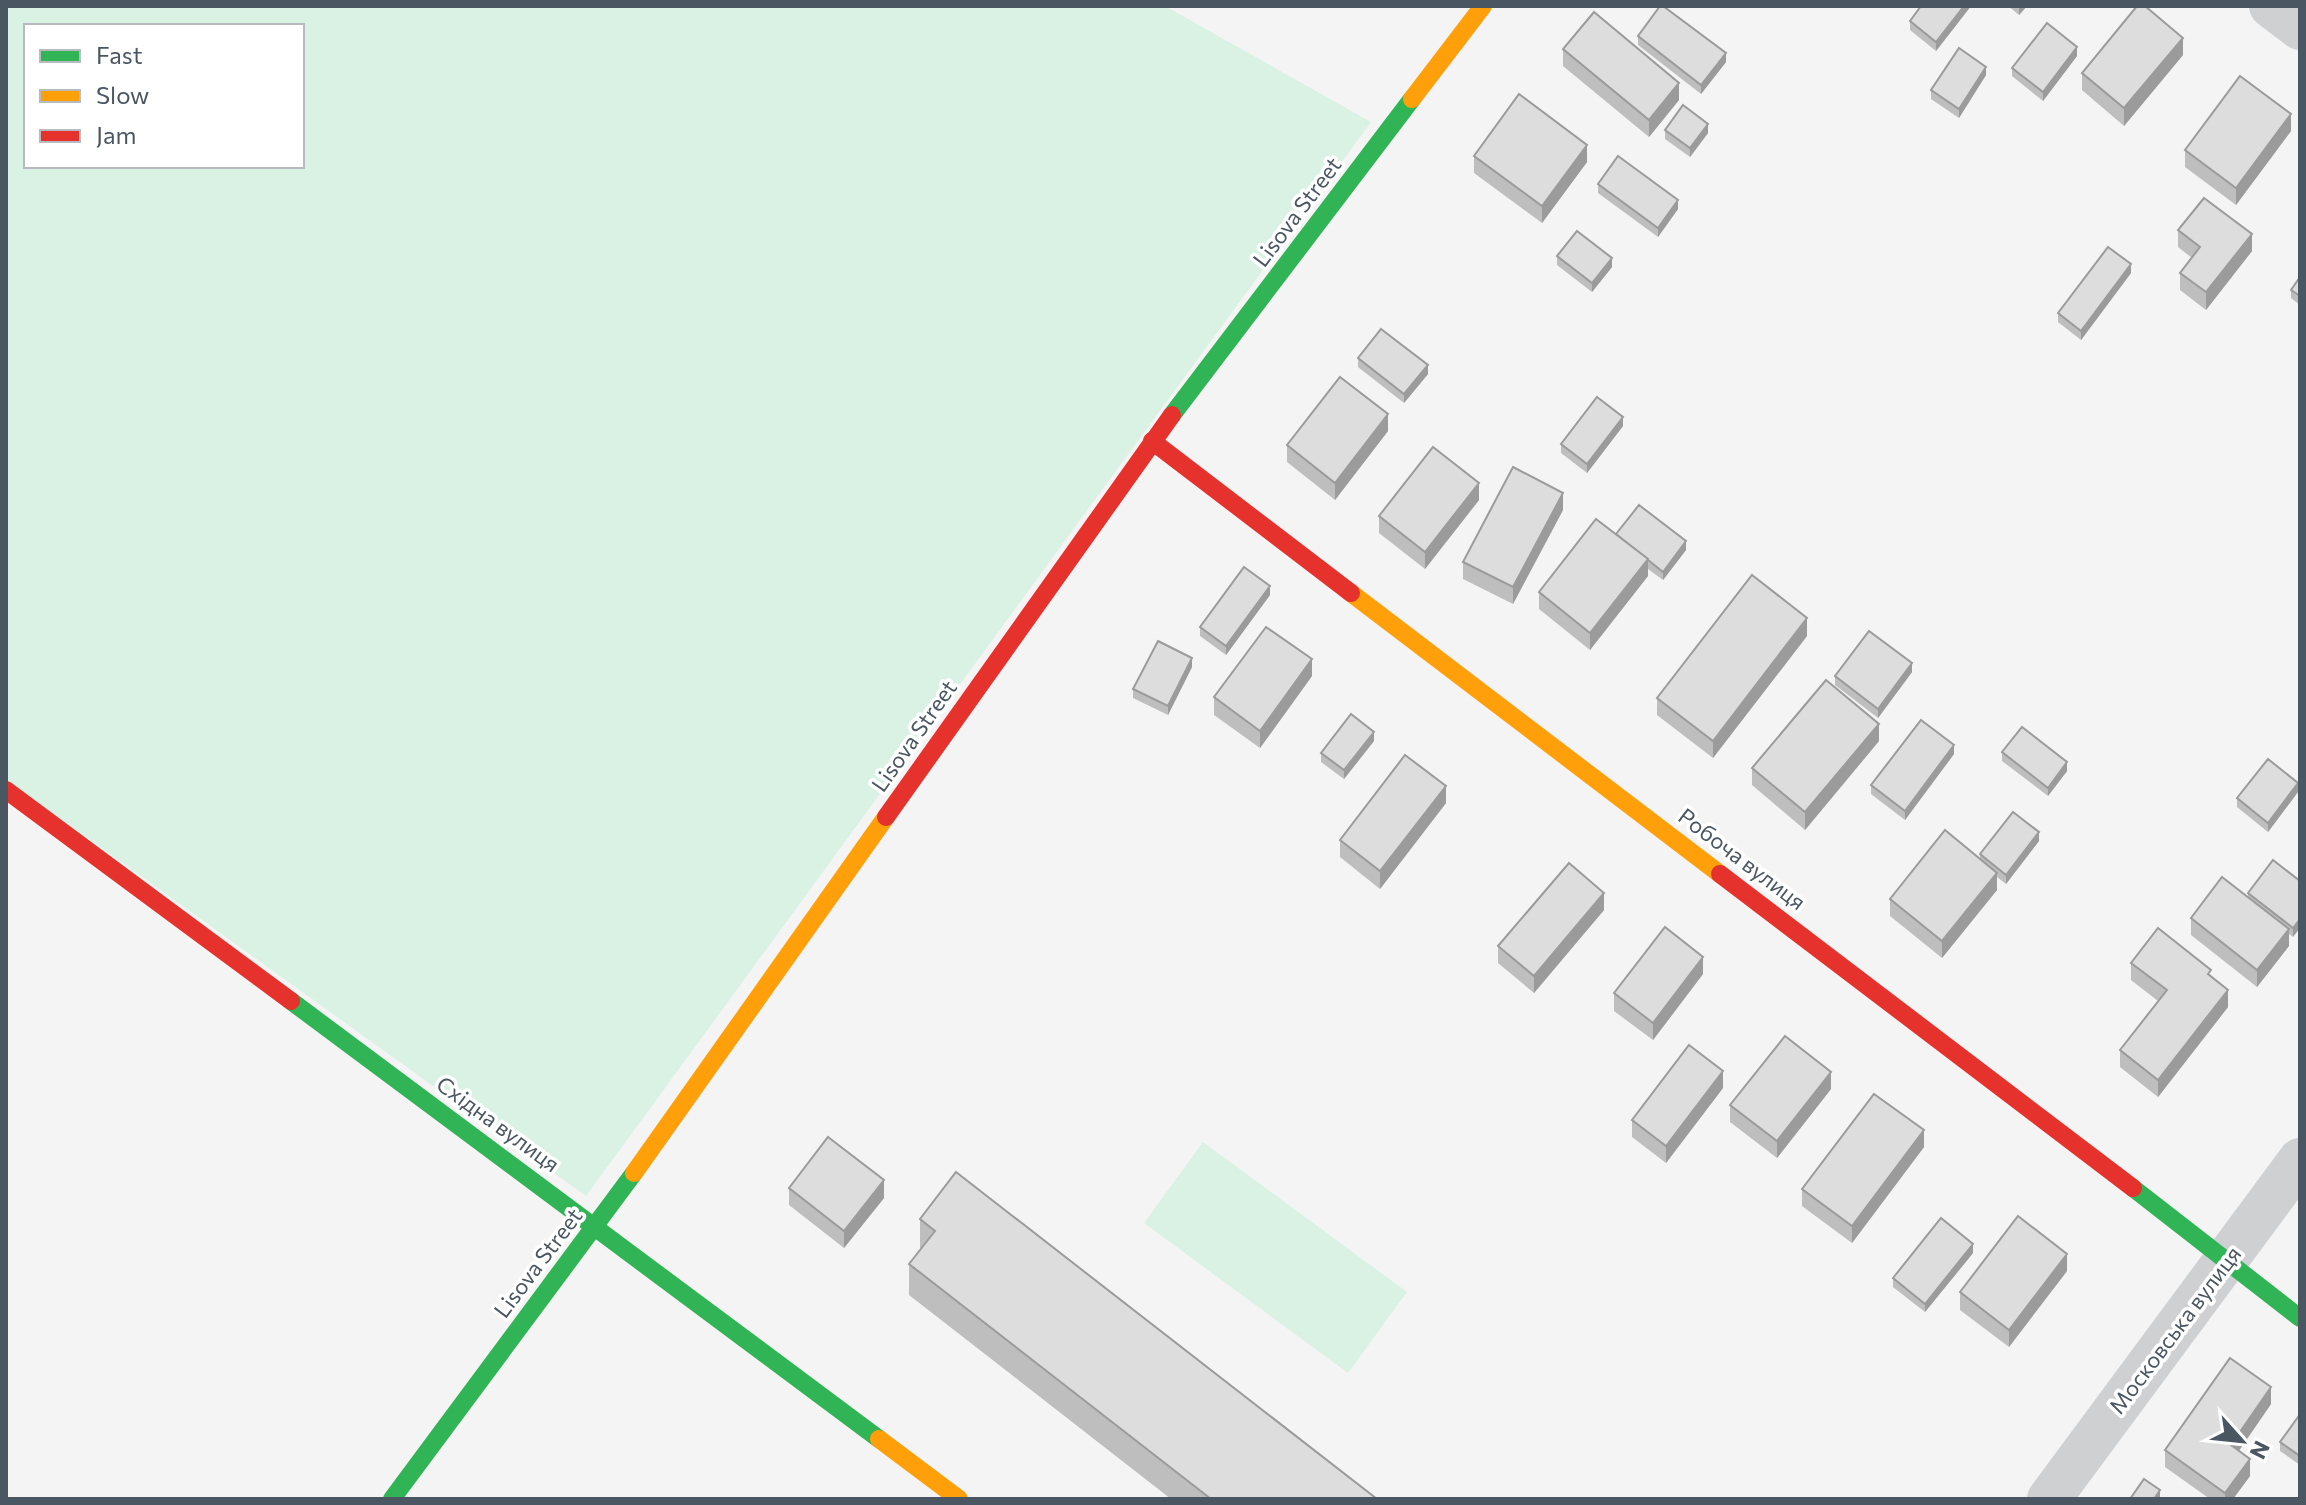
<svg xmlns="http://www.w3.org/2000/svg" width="2306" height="1505" font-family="Commissioner,sans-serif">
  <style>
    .green { fill: #d9f2e3; fill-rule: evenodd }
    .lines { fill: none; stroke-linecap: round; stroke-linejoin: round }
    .street { stroke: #ced0d2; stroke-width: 44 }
    .fast { stroke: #30b455; stroke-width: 18 }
    .slow { stroke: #ff9f0a; stroke-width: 18 }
    .jam { stroke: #e5322d; stroke-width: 18 }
    .wall { fill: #bebebf }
    .shaded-wall { fill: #9b9b9b }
    .building { fill: #ddddde; stroke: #9b9b9b; stroke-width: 2 }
    .labels { text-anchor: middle; stroke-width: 7; stroke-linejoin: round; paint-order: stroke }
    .street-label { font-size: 22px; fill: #4a5661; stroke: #fff }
  </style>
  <rect width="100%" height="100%" fill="#f4f4f4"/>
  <g class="green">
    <path d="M 6,6 L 1165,6 L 1371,122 L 586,1196 L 6,779 ZM 26,26 L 302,26 L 302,166 L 26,166 Z"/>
    <polygon points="1203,1142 1407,1292 1348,1373 1144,1223"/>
  </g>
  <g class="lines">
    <g class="street">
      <polyline points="2271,6 2300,28"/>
      <polyline points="2049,1499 2300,1160"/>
    </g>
    <g class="fast">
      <polyline points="1172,415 1412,99"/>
      <polyline points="291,1001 879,1439"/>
      <polyline points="2133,1188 2300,1318"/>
      <polyline points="392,1499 634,1173"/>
    </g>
    <g class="slow">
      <polyline points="1412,99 1483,6"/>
      <polyline points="1351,593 1720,874"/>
      <polyline points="634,1173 886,817"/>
      <polyline points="879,1439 959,1499"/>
    </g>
    <g class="jam">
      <polyline points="1152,441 1351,593"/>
      <polyline points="6,790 291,1001"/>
      <polyline points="886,817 1172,415"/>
      <polyline points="1720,874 2133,1188"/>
    </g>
  </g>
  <g class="wall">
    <polygon points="1971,6 1936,51 1910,30 1910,21"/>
    <polygon points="2008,6 2027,6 2019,15"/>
    <polygon points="1638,36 1726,62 1701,94 1638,45"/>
    <polygon points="1563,49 1679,100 1649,137 1563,66"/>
    <polygon points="2183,55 2124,126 2082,90 2082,73"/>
    <polygon points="2077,56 2043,101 2012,76 2012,68"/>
    <polygon points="1986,75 1959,118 1931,99 1931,90"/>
    <polygon points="1665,130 1708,133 1690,157 1665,139"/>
    <polygon points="2291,131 2236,205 2185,167 2185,150"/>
    <polygon points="1474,156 1587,162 1542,223 1474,173"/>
    <polygon points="1598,184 1678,209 1658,237 1598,193"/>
    <polygon points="2178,230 2252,251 2206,310 2180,290 2180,273 2192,258 2178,247"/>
    <polygon points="1557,256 1612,267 1592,292 1557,265"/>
    <polygon points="2131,273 2081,340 2058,322 2058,313"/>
    <polygon points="2300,277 2300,305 2291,298 2291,290"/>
    <polygon points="1358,358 1428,374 1404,403 1358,367"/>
    <polygon points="1623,426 1587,473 1561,453 1561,444"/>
    <polygon points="1388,431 1335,500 1287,462 1287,445"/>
    <polygon points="1479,500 1425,569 1379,533 1379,516"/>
    <polygon points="1563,510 1513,604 1463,579 1463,562"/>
    <polygon points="1616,534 1686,550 1663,580 1648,569 1648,576 1590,650 1539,609 1539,592"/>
    <polygon points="1270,595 1226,655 1200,636 1200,627"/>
    <polygon points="1807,636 1713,758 1657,715 1657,698"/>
    <polygon points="1192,667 1168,715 1133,698 1133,689"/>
    <polygon points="1912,672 1878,718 1835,685 1835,676"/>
    <polygon points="1312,676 1260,748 1214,715 1214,697"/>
    <polygon points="1374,741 1344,779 1321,762 1321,753"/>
    <polygon points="1879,741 1805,830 1752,785 1752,768"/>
    <polygon points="2002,752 2067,771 2048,796 2002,761"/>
    <polygon points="1954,754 1905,820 1871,794 1871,785"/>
    <polygon points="2298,792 2268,832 2237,807 2237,798"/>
    <polygon points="1446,803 1380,889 1340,857 1340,840"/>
    <polygon points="2039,841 2006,884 1997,877 1997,890 1942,958 1890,916 1890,899 1980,859 1980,854"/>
    <polygon points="2300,881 2293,937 2289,934 2289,946 2257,987 2191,935 2191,918 2248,897 2248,893"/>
    <polygon points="1604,910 1534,993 1498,963 1498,946"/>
    <polygon points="2131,963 2211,976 2228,1007 2158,1097 2120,1067 2120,1050 2158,1001 2131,980"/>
    <polygon points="1703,974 1653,1040 1614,1011 1614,993"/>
    <polygon points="1723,1088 1666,1163 1632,1137 1632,1120"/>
    <polygon points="1831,1089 1777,1158 1730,1122 1730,1105"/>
    <polygon points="1924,1147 1852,1243 1802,1206 1802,1189"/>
    <polygon points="789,1188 884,1198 844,1248 789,1205"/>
    <polygon points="920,1219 1377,1499 1171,1499 909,1295 909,1264 920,1250"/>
    <polygon points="1973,1253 1925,1312 1893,1287 1893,1278"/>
    <polygon points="2067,1271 2009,1347 1960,1310 1960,1292"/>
    <polygon points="2271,1404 2239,1451 2250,1476 2233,1499 2210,1499 2165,1467 2165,1450"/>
    <polygon points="2300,1419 2300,1465 2280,1451 2280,1442"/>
  </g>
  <g class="shaded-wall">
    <polygon points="1964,6 1971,6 1936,51 1936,42"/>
    <polygon points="2019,6 2027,6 2019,15"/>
    <polygon points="2183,38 2183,55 2124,126 2124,108"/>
    <polygon points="2077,47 2077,56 2043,101 2043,92"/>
    <polygon points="1726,53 1726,62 1701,94 1701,85"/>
    <polygon points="1986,67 1986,75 1959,118 1959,109"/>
    <polygon points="1679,83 1679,100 1649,137 1649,120"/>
    <polygon points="2291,114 2291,131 2236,205 2236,188"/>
    <polygon points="1708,124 1708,133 1690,157 1690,148"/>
    <polygon points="1587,145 1587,162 1542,223 1542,206"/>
    <polygon points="1678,200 1678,209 1658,237 1658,228"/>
    <polygon points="2252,234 2252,251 2206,310 2206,292"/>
    <polygon points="1612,258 1612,267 1592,292 1592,283"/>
    <polygon points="2131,264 2131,273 2081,340 2081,331"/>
    <polygon points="1428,365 1428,374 1404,403 1404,394"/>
    <polygon points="1388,414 1388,431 1335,500 1335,483"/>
    <polygon points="1623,417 1623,426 1587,473 1587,464"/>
    <polygon points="1479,483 1479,500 1425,569 1425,552"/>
    <polygon points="1563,493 1563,510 1513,604 1513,587"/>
    <polygon points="1686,541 1686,550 1663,580 1663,572"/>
    <polygon points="1648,559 1648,576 1590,650 1590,633"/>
    <polygon points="1270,586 1270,595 1226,655 1226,646"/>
    <polygon points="1807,618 1807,636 1713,758 1713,741"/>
    <polygon points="1192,658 1192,667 1168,715 1168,706"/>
    <polygon points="1312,659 1312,676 1260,748 1260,731"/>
    <polygon points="1912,663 1912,672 1878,718 1878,709"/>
    <polygon points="1879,724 1879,741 1805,830 1805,812"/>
    <polygon points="1374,732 1374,741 1344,779 1344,770"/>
    <polygon points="1954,745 1954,754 1905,820 1905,811"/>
    <polygon points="2067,762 2067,771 2048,796 2048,788"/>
    <polygon points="2298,783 2298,792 2268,832 2268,823"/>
    <polygon points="1446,786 1446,803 1380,889 1380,871"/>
    <polygon points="2039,832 2039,841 2006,884 2006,875"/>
    <polygon points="1997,873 1997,890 1942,958 1942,941"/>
    <polygon points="1604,893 1604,910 1534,993 1534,976"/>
    <polygon points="2300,919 2300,928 2293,937 2293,928"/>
    <polygon points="2289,929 2289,946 2257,987 2257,970"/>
    <polygon points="1703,957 1703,974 1653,1040 1653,1023"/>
    <polygon points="2228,990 2228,1007 2158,1097 2158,1080"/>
    <polygon points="1723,1071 1723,1088 1666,1163 1666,1146"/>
    <polygon points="1831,1072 1831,1089 1777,1158 1777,1141"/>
    <polygon points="1924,1130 1924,1147 1852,1243 1852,1226"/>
    <polygon points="884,1180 884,1198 844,1248 844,1231"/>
    <polygon points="1973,1244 1973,1253 1925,1312 1925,1304"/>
    <polygon points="2067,1254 2067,1271 2009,1347 2009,1330"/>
    <polygon points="2271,1387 2271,1404 2231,1462 2231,1445"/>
    <polygon points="2250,1459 2250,1476 2233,1499 2225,1499 2225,1493"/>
    <polygon points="2160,1490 2160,1499 2154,1499"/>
  </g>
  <g class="building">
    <polygon points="1660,6 1663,6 1726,53 1701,85 1638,36"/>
    <polygon points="1921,6 1964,6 1936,42 1910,21"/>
    <polygon points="2137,6 2145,6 2183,38 2124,108 2082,73"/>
    <polygon points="1594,12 1679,83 1649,120 1563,49"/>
    <polygon points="2047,23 2077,47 2043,92 2012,68"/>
    <polygon points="1959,48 1986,67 1959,109 1931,90"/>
    <polygon points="2240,76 2291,114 2236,188 2185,150"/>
    <polygon points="1519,94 1587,145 1542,206 1474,156"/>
    <polygon points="1683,105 1708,124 1690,148 1665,130"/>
    <polygon points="1618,156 1678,200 1658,228 1598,184"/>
    <polygon points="2204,198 2252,234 2206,292 2180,273 2200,247 2178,230"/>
    <polygon points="1577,231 1612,258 1592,283 1557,256"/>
    <polygon points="2108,247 2131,264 2081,331 2058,313"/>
    <polygon points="2300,277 2300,296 2291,290"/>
    <polygon points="1381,329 1428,365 1404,394 1358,358"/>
    <polygon points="1340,377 1388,414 1335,483 1287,445"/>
    <polygon points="1597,397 1623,417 1587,464 1561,444"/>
    <polygon points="1433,447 1479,483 1425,552 1379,516"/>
    <polygon points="1513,467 1563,493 1513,587 1463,562"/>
    <polygon points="1639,505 1686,541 1663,572 1616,534"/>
    <polygon points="1596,519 1648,559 1590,633 1539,592"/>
    <polygon points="1244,567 1270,586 1226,646 1200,627"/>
    <polygon points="1752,575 1807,618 1713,741 1657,698"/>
    <polygon points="1266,627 1312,659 1260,731 1214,697"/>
    <polygon points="1869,631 1912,663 1878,709 1835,676"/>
    <polygon points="1158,641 1192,658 1168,706 1133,689"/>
    <polygon points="1826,680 1879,724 1805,812 1752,768"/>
    <polygon points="1351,714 1374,732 1344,770 1321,753"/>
    <polygon points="1921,720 1954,745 1905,811 1871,785"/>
    <polygon points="2022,727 2067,762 2048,788 2002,752"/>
    <polygon points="1405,755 1446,786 1380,871 1340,840"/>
    <polygon points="2268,759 2298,783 2268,823 2237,798"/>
    <polygon points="2013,812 2039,832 2006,875 1980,854"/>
    <polygon points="1945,830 1997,873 1942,941 1890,899"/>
    <polygon points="2273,860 2300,881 2300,919 2293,928 2248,893"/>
    <polygon points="1569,863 1604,893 1534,976 1498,946"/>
    <polygon points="2222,877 2289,929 2257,970 2191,918"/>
    <polygon points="1665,927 1703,957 1653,1023 1614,993"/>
    <polygon points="2158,928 2211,970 2208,974 2228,990 2158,1080 2120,1050 2167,990 2131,963"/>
    <polygon points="1785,1036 1831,1072 1777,1141 1730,1105"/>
    <polygon points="1689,1045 1723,1071 1666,1146 1632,1120"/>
    <polygon points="1874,1094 1924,1130 1852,1226 1802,1189"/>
    <polygon points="828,1137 884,1180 844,1231 789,1188"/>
    <polygon points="956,1172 1377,1499 1211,1499 909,1264 935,1231 920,1219"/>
    <polygon points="2018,1216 2067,1254 2009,1330 1960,1292"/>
    <polygon points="1941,1218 1973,1244 1925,1304 1893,1278"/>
    <polygon points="2230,1358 2271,1387 2231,1445 2250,1459 2225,1493 2165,1450"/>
    <polygon points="2298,1417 2300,1419 2300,1456 2280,1442"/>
    <polygon points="2144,1479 2160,1490 2154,1499 2130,1499"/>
  </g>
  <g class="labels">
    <g class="street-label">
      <text transform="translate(1297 212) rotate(-53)" y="8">Lisova Street</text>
      <text transform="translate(914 736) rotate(-55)" y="8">Lisova Street</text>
      <text transform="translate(1742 859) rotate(37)" y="8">Робоча вулиця</text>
      <text transform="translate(498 1124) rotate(36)" y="8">Східна вулиця</text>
      <text transform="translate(538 1263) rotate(-53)" y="8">Lisova Street</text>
      <text transform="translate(2175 1330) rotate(-53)" y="8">Московська вулиця</text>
    </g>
  </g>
  <rect width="2306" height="1505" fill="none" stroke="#4a5661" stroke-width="16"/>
  <rect x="24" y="24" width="280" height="144" fill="#ffffff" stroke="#b7bbc0" stroke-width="2"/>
  <rect x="40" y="50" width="40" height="12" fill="#30b455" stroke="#b7bbc0" stroke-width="2"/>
  <text x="96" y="64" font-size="24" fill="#4a5661">Fast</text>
  <rect x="40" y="90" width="40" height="12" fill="#ff9f0a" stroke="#b7bbc0" stroke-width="2"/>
  <text x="96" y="104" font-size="24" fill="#4a5661">Slow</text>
  <rect x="40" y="130" width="40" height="12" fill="#e5322d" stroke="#b7bbc0" stroke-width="2"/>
  <text x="96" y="144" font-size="24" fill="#4a5661">Jam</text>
  <g transform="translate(2242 1441) rotate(117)" stroke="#ffffff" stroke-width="6" paint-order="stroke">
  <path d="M0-6L14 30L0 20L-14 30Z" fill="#4a5661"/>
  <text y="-12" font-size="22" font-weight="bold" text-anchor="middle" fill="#4a5661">N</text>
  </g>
</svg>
